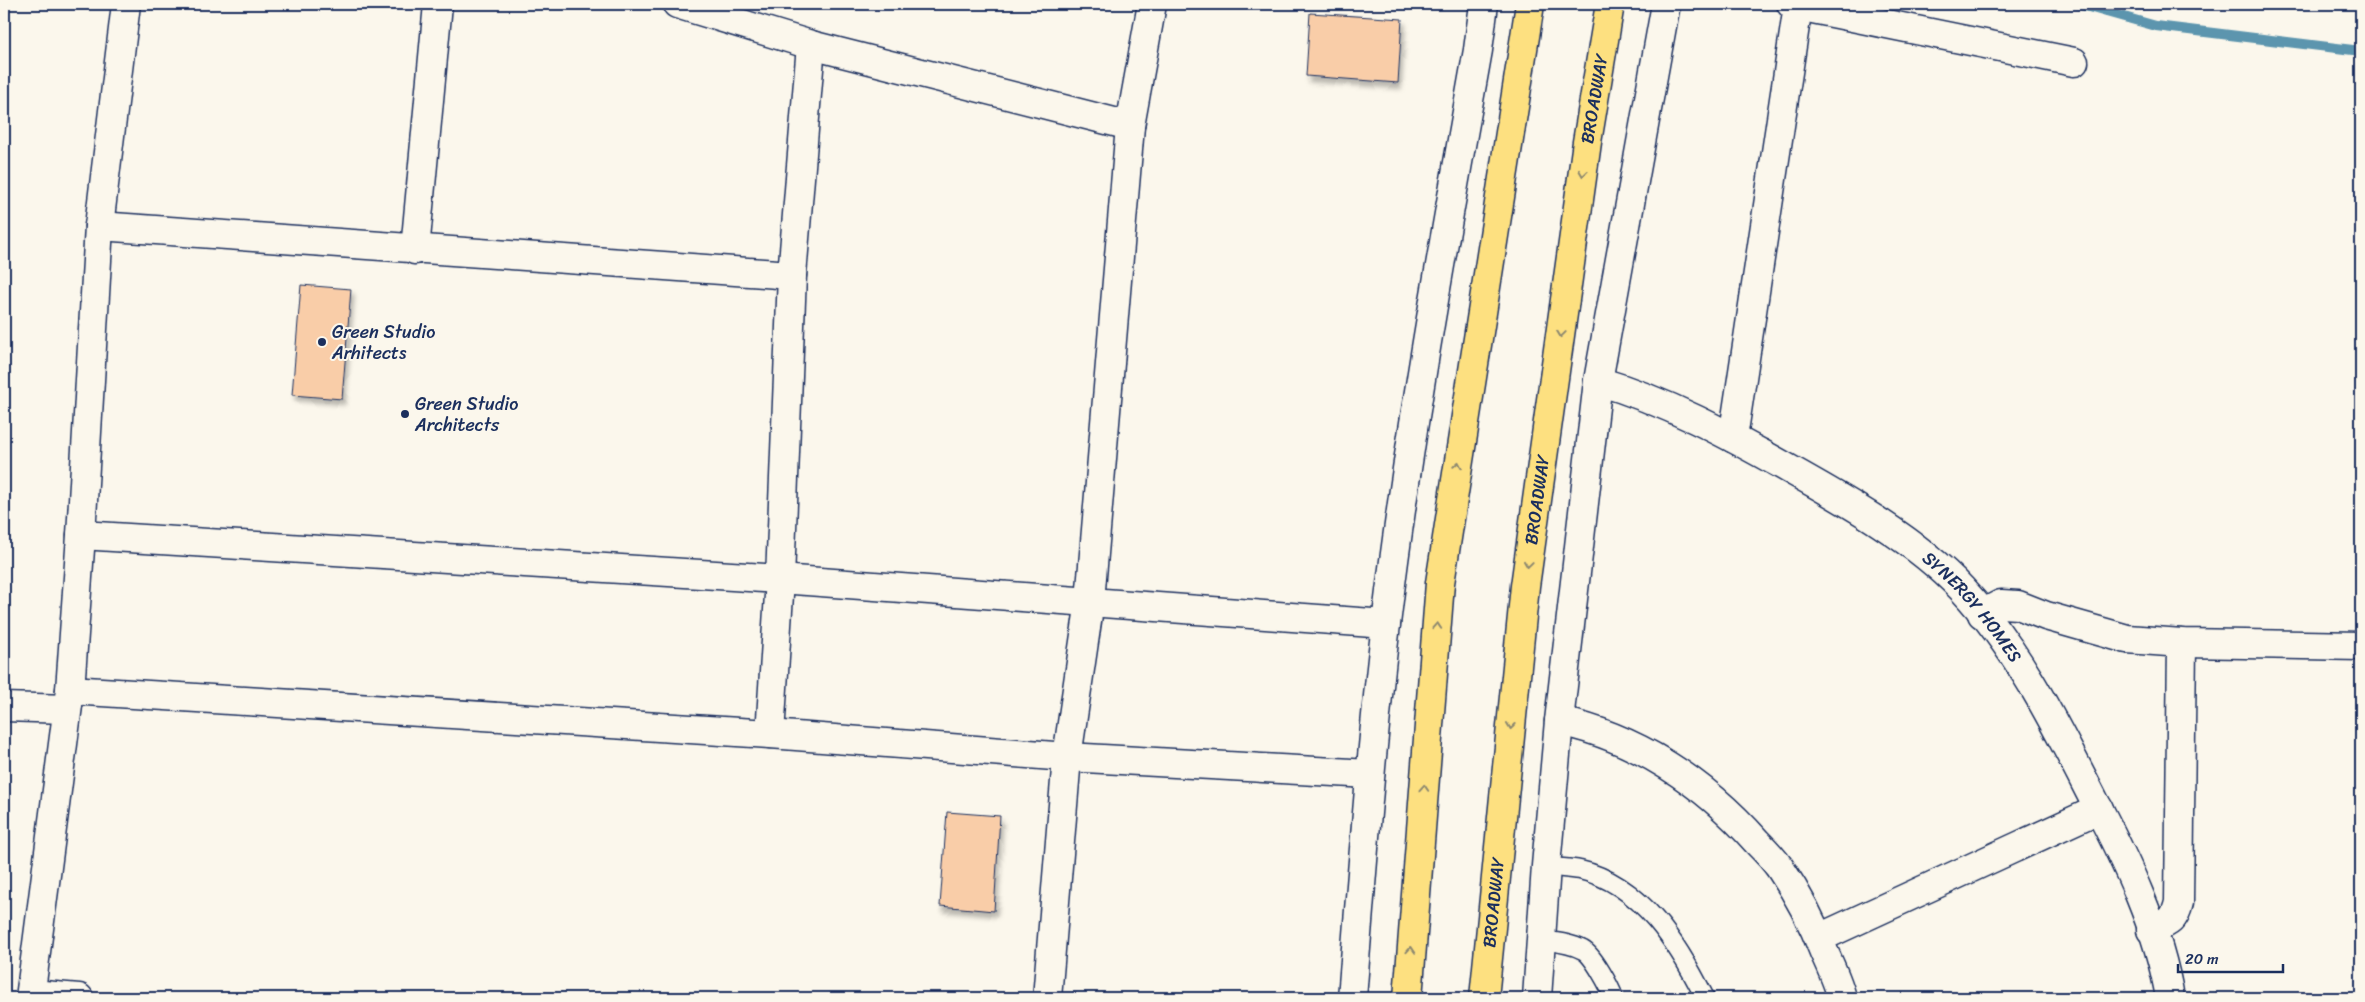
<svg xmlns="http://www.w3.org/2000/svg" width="2365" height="1002" font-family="Sriracha,sans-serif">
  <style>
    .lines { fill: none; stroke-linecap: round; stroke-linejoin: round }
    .stream { stroke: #5c95ae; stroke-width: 10 }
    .building { fill: #f9cda8; stroke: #1b2f5e; filter: url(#shadow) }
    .service-casing { stroke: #1b2f5e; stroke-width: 21 }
    .minor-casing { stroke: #1b2f5e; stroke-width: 31 }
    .primary-casing { stroke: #1b2f5e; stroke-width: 31 }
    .service { stroke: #fbf7ec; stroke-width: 18 }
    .minor { stroke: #fbf7ec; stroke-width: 28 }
    .primary { stroke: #fde080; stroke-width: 28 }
    .oneway { stroke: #8c886f }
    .poi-dot { fill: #1b2f5e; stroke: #fbf7ec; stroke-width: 2 }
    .labels { text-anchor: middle; stroke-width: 4; stroke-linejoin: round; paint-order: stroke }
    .street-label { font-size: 18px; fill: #1b2f5e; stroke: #fbf7ec }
    .poi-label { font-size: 18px; fill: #1b2f5e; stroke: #fbf7ec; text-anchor: start }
  </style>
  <defs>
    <filter id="shadow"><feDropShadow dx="3" dy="5.5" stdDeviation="2.5" flood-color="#0004"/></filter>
  </defs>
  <rect width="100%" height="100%" fill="#fbf7ec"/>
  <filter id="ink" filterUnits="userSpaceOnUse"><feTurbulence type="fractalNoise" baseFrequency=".02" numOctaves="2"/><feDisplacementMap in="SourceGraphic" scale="10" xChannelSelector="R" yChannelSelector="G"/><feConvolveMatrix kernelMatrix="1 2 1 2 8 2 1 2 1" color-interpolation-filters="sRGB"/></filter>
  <g filter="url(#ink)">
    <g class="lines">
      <polyline class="stream" points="2078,4 2156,26 2361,51"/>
    </g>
    <g class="building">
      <polygon points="1310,13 1402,19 1398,83 1306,76"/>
      <polygon points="301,285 351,289 342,399 292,395"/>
      <polygon points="947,812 1000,816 994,911 940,906"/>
    </g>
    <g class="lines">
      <g class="service-casing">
        <g id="service">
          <path d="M 1546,866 C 1557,868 1569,868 1580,870 C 1642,884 1679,946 1705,998"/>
          <path d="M 1541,940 C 1555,942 1570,943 1583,950 C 1593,955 1610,987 1614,998"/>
        </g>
      </g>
      <g class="minor-casing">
        <g id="minor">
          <polyline points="677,4 811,45 1130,126"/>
          <polyline points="1798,6 2074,62"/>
          <polyline points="99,226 792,275"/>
          <polyline points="415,250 438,4"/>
          <path id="s1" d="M 1598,381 C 1666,401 1729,435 1791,470 C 1848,502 1917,541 1962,589 C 2019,650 2056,726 2094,800 C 2126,861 2159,929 2170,998"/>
          <polyline points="1733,438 1798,6 1791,4"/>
          <polyline points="81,535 780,579 1386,624"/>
          <polyline points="1982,614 2001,604 2018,605 2046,616 2127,639 2182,643 2361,646"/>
          <polyline points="70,690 770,734 1067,757 1370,774"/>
          <polyline points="4,707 67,709"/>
          <path d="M 1559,721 C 1636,737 1705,783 1757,842 C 1765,850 1773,858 1780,868 C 1797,893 1813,923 1824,952 C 1831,967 1838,982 1842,998"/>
          <polyline points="770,734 780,579 792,275 811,45"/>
          <path d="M 2151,930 C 2168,923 2175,921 2179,902 L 2182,643"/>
          <polyline points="1819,938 2099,809"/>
          <polyline points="31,994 79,998"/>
          <polyline points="30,998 70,690 81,535 99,226 126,4"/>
          <polyline points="1047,998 1067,757 1090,601 1130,126 1152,4"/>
          <path d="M 1352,998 C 1362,874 1371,749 1386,624 C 1409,432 1444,241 1478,50 L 1484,4"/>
          <polyline points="1537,998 1546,866 1559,721 1598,381 1666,4"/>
        </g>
      </g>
      <g class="primary-casing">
        <g id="primary">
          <polyline points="1408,998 1440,583 1530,4"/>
          <path id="s2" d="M 1484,998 L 1525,586 L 1587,142 L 1610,4"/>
        </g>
      </g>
      <use href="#service" class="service"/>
      <use href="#minor" class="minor"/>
      <use href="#primary" class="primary"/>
    </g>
    <defs><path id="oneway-chevron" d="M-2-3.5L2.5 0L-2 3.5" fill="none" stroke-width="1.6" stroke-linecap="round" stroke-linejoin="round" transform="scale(1.25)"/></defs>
    <g class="oneway">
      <use href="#oneway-chevron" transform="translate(1583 173) rotate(98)"/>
      <use href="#oneway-chevron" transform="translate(1561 334) rotate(98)"/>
      <use href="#oneway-chevron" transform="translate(1458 465) rotate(-81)"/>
      <use href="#oneway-chevron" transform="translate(1528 564) rotate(98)"/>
      <use href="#oneway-chevron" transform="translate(1437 626) rotate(-86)"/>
      <use href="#oneway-chevron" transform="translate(1511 726) rotate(96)"/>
      <use href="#oneway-chevron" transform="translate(1424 788) rotate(-86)"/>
      <use href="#oneway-chevron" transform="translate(1411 950) rotate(-86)"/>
    </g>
  </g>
  <g class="poi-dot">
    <circle cx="322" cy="342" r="5"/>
    <circle cx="405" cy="414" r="5"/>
  </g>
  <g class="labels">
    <g class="street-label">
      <text dy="6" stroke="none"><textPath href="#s2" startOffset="906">BROADWAY</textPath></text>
      <text dy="6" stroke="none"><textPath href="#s2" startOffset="501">BROADWAY</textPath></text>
      <text dy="6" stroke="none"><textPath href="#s1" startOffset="442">SYNERGY HOMES</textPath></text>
      <text dy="6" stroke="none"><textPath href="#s2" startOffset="96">BROADWAY</textPath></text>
    </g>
    <g class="poi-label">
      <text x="332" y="338">Green Studio<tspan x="332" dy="21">Arhitects</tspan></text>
      <text x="415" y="410">Green Studio<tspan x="415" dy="21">Architects</tspan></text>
    </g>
  </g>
  <rect width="2365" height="1002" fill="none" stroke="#fbf7ec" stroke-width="20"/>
  <rect x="10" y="10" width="2345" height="982" fill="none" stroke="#1b2f5e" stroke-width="2" filter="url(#ink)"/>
  <path d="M2178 964v8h105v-8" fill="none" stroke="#1b2f5e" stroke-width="2.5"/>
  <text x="2185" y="964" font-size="15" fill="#1b2f5e" stroke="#fbf7ec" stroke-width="4" paint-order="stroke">20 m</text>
</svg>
